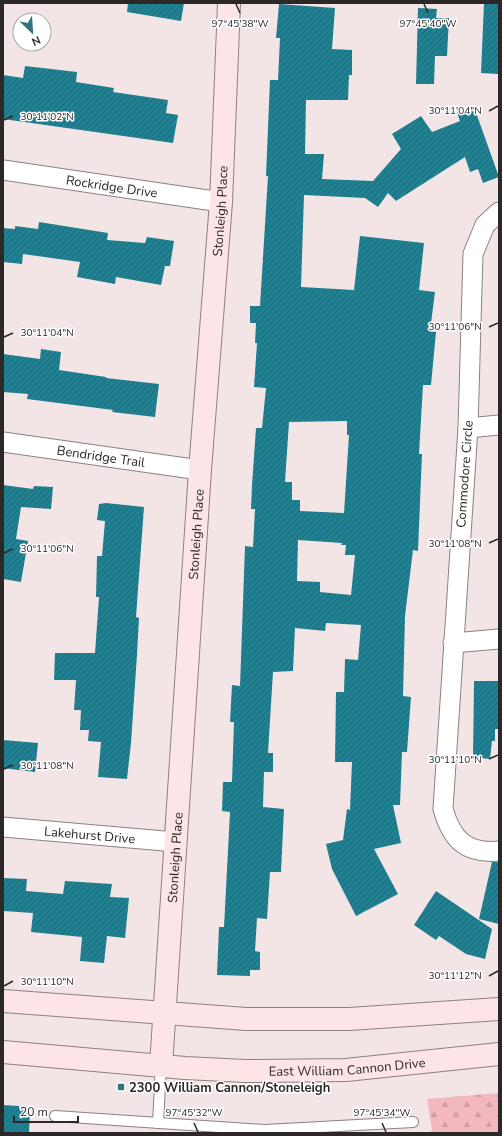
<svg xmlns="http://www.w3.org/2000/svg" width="502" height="1136" font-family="'Nunito Sans',sans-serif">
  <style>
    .forest { fill: url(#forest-firs) }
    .building { fill: url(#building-hatch); fill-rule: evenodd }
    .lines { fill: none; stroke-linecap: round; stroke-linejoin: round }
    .lane-casing { stroke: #8d8081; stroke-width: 12 }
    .street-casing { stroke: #8d8081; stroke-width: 21 }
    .secondary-casing { stroke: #8d8081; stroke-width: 24 }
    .lane { stroke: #fff; stroke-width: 10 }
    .street { stroke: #fff; stroke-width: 19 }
    .secondary { stroke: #fce4e7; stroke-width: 22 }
    .ticks { fill: none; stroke: #2d2828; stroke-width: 1.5 }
    .poi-dot { fill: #2e7481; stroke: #fff; stroke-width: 1.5 }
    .labels { text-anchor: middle; stroke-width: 3; stroke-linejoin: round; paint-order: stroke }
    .street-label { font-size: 13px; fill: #2d2828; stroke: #fff }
    .poi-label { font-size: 13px; font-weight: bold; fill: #2d2828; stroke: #fff; text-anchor: start }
    .ticks-label { font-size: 10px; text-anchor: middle; fill: #2d2828; stroke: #fff; stroke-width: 3; stroke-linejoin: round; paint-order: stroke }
  </style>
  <defs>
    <pattern id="forest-firs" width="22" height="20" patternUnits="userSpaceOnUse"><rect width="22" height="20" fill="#f3b8bd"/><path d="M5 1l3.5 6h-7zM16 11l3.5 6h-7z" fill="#d19ea2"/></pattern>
    <pattern id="building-hatch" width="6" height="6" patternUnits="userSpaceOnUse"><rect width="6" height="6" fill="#228090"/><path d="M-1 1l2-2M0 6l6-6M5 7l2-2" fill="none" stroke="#1e6976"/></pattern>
  </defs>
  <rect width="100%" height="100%" fill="#f3e5e6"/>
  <polygon class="forest" points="499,1093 499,1133 429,1133 432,1130 427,1099"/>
  <g class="building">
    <polygon points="128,3 184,3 181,21 127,12"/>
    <polygon points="484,3 499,3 498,74 481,73"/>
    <path d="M 279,4 L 335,8 L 332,49 L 352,50 L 352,75 L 349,75 L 348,100 L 306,100 L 305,154 L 324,154 L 322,179 L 373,181 L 401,149 L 392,134 L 421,116 L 432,132 L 460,121 L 457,112 L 474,107 L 499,177 L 483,183 L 478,169 L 470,172 L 465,157 L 396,201 L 388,193 L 378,207 L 365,198 L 304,195 L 301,287 L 354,290 L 360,236 L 424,243 L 419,290 L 435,292 L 430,331 L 436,332 L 431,385 L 423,385 L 419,454 L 422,454 L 418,551 L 413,550 L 405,616 L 403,696 L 411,697 L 407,752 L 402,752 L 400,805 L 393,805 L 401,843 L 374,849 L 398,894 L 356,916 L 332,869 L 326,844 L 343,840 L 347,809 L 350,810 L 352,762 L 335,762 L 336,692 L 344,692 L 345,659 L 358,660 L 361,625 L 326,623 L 325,631 L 295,628 L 293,671 L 273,672 L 268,753 L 273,753 L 273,772 L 264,772 L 263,807 L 284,809 L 281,872 L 270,872 L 267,919 L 257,918 L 255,951 L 260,952 L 260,970 L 250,970 L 250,976 L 217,975 L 219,927 L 224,927 L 230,812 L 222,811 L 223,782 L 232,782 L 234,722 L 230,722 L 232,685 L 240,686 L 245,546 L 253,547 L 255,509 L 251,509 L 252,485 L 256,428 L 262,428 L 266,388 L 254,387 L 257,343 L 255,343 L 256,323 L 250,323 L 250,306 L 260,306 L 268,176 L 266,176 L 270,80 L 278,80 L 280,38 L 276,38 ZM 347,421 L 347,435 L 349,435 L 344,513 L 300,511 L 300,500 L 292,500 L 292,482 L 285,482 L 289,422 ZM 298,540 L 342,543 L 341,545 L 346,545 L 345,555 L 355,555 L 351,595 L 320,592 L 320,582 L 297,581 Z"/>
    <polygon points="418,8 437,9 436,18 449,18 447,56 435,56 434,84 416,84"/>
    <polygon points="25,66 77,72 76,82 114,88 113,92 168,100 166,113 178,115 173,143 3,119 3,75 23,78"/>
    <polygon points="39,222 108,233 107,240 145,243 147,237 174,241 170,266 165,266 161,285 116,277 115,284 77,277 80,262 23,254 22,264 3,262 3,228 15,229 15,226 38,229"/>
    <polygon points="41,349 61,352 59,370 106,377 106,378 159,384 155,417 112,412 113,410 27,399 28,394 3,392 3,354 40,359"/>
    <polygon points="3,485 33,489 34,486 53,487 51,509 21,507 16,539 28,541 21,582 3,579"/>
    <polygon points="106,503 144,507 136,617 139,618 137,655 131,743 127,779 98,777 101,742 88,741 89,730 80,730 81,710 74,710 76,680 54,680 55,653 95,653 99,597 96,597 97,556 102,556 105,521 97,520 99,504"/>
    <polygon points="474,681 499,681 499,729 495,729 495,741 492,741 490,759 473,757"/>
    <polygon points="3,740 38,743 35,772 3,768"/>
    <polygon points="492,862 499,862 499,924 479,919"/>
    <polygon points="3,878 27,879 26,891 63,894 65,881 112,884 110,897 129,898 125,938 107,936 104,963 80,961 82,937 31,932 33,913 3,911"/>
    <polygon points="436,891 492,929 485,959 466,954 439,936 436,940 414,925"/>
    <polygon points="3,1105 19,1106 19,1109 30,1110 29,1133 3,1133"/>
  </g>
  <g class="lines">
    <g class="lane-casing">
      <g id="lane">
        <polyline points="55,1116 265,1130 413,1122"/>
        <polyline points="158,1123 161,1066"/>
      </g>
    </g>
    <g class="street-casing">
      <g id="street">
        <path id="s1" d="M 3,170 L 221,202"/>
        <path d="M 499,212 L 485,225 L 473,254 L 468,428 L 443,809 C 452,840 466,854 499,851"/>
        <polyline points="468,428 499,425"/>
        <path id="s2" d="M 3,442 L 200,470"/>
        <polyline points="453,643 499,639"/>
        <path id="s3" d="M 3,827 L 176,842"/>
      </g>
    </g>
    <g class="secondary-casing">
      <g id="secondary">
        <polyline points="3,1001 246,1019 349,1019 499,1009"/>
        <path id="s4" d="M 3,1052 L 185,1068 L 245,1071 L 346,1070 L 499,1054"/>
        <path id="s5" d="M 161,1066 L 200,470 L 221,202 L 229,3"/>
      </g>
    </g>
    <use href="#lane" class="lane"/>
    <use href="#street" class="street"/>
    <use href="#secondary" class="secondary"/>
  </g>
  <path class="ticks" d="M 236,4 L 240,13M 424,4 L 428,13M 489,111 L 498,106M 4,120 L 13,116M 489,327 L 498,323M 4,337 L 13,333M 489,543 L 498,539M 4,553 L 13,549M 489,759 L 498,755M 4,769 L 13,765M 489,976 L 498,971M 4,986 L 13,981M 194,1123 L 198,1132M 382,1123 L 386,1132"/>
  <rect class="poi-dot" x="117" y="1083" width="8" height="8" rx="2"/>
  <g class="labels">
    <g class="street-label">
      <text dy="5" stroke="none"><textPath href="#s1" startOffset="110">Rockridge Drive</textPath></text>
      <text dy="5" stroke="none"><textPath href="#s5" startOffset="857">Stonleigh Place</textPath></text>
      <text dy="5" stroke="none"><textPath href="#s2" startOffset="99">Bendridge Trail</textPath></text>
      <text transform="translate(464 474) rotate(-86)" y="5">Commodore Circle</text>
      <text dy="5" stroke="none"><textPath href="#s5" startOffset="533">Stonleigh Place</textPath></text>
      <text dy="5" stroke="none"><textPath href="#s3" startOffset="87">Lakehurst Drive</textPath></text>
      <text dy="5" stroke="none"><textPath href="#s5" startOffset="209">Stonleigh Place</textPath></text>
      <text dy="5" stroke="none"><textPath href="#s4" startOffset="345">East William Cannon Drive</textPath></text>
    </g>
    <g class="poi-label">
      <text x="129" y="1092">2300 William Cannon/Stoneleigh</text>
    </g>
  </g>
  <g class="ticks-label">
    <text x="240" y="27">97°45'38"W</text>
    <text x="428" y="27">97°45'40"W</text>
    <text x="455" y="114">30°11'04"N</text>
    <text x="47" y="120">30°11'02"N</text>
    <text x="455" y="330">30°11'06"N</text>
    <text x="47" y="336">30°11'04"N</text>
    <text x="455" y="547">30°11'08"N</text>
    <text x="47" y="552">30°11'06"N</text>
    <text x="455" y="763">30°11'10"N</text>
    <text x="47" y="769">30°11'08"N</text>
    <text x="455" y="979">30°11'12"N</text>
    <text x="47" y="985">30°11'10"N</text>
    <text x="194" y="1116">97°45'32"W</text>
    <text x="382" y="1116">97°45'34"W</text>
  </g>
  <rect width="502" height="1136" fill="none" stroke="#2d2828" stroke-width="8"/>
  <g transform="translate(32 32) rotate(155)"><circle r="19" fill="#ffffff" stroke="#aba9a9"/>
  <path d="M0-3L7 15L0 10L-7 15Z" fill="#2e7481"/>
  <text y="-6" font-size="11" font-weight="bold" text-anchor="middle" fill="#2d2828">N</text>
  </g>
  <path d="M14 1116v6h64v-6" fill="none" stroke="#2d2828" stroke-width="2"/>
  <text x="20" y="1116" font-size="12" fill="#2d2828" stroke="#ffffff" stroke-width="3" paint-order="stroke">20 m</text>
</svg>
